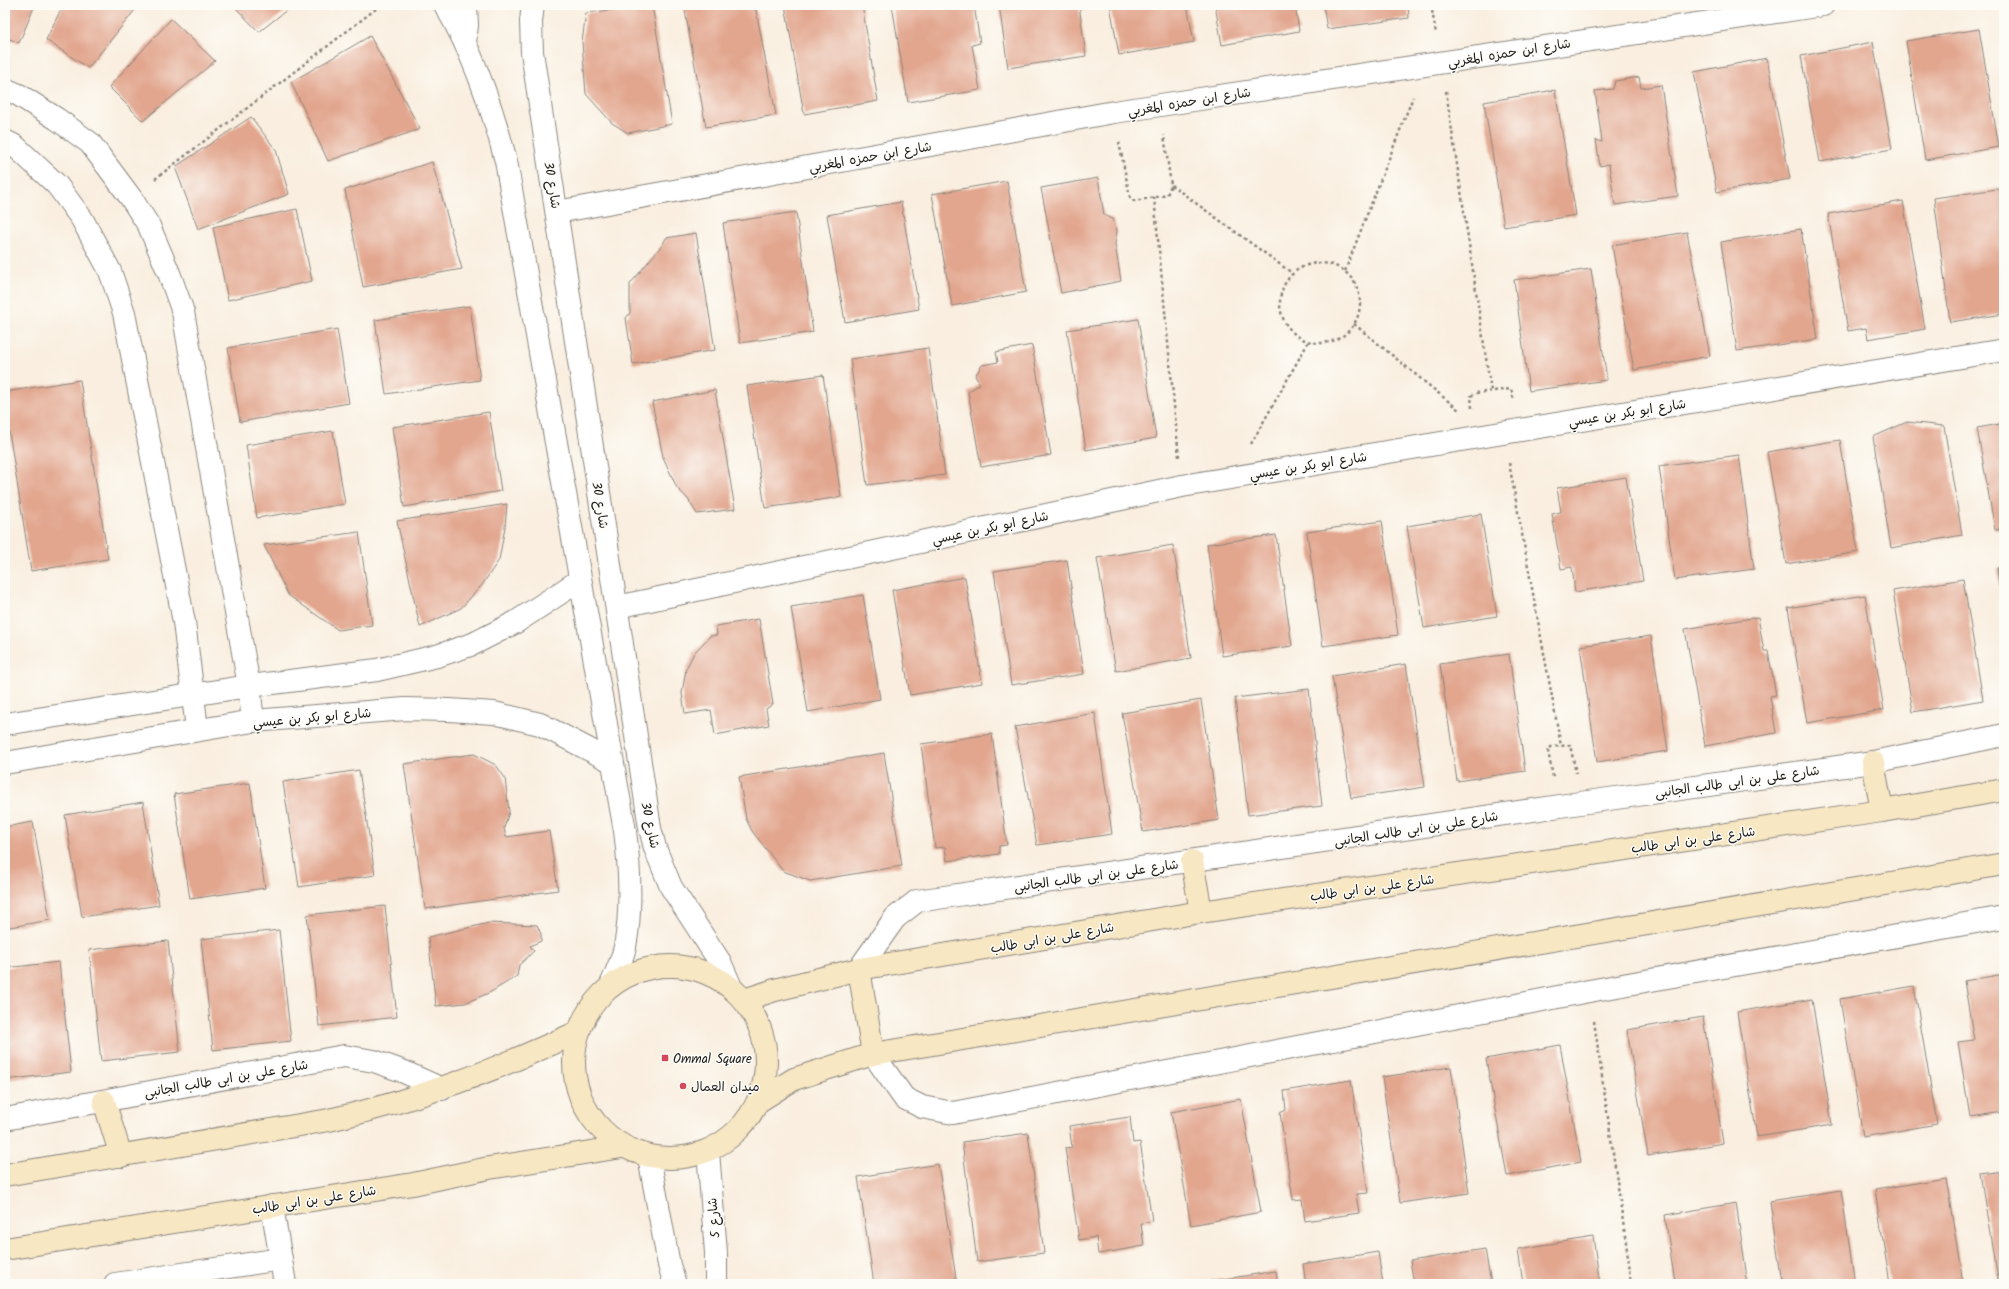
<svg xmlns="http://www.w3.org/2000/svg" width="2009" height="1289" font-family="Kalam,'Playpen Sans Arabic',sans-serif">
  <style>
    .building { fill: #e2a68e }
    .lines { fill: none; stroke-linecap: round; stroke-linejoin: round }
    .minor-casing { stroke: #8a857e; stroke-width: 24 }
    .tertiary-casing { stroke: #8a857e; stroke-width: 24 }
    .secondary-casing { stroke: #8a857e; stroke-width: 24 }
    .path { stroke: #8a857e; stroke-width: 2.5; stroke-dasharray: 3 3; stroke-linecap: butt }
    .minor { stroke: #fff; stroke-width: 22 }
    .tertiary { stroke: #fff; stroke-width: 22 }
    .secondary { stroke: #f8e7c3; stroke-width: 22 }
    .poi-dot { fill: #d1495b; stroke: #fdfcf7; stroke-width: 1.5 }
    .labels { text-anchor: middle; stroke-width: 3; stroke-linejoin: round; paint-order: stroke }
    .street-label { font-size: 13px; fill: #1c1c1c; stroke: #fdfcf7 }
    .poi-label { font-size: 13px; fill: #1c1c1c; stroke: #fdfcf7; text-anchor: start }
  </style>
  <rect width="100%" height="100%" fill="#fdfcf7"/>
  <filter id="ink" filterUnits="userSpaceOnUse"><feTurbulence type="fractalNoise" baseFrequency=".025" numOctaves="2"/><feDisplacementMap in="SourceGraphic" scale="8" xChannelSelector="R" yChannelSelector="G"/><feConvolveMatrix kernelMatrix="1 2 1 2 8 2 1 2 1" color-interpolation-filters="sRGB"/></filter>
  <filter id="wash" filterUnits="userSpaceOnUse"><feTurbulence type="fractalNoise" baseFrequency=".012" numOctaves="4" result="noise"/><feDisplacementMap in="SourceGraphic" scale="16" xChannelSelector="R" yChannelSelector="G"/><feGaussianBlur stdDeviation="0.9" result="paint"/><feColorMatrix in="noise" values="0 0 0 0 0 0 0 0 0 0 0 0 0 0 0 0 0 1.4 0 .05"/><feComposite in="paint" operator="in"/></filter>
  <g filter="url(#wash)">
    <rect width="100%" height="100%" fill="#f9eedf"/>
    <g id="blocks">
      <g class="building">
        <polygon points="5,5 35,5 19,43 5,37"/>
        <polygon points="63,5 139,5 88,68 46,40"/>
        <polygon points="233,5 293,5 259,32"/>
        <polygon points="652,5 672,124 628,133 612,123 586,94 582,42 586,13"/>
        <polygon points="684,5 755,5 776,115 706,127"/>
        <polygon points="785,5 862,5 878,101 804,114"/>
        <polygon points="892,5 974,5 980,43 972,45 980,90 908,102"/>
        <polygon points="999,5 1079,5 1086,56 1008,68"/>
        <polygon points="1110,5 1187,5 1194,42 1119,55"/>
        <polygon points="1215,5 1295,5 1299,31 1222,45"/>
        <polygon points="1323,5 1408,5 1409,18 1327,29"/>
        <polygon points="171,19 215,61 143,121 109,87"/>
        <polygon points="1979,29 1999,147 1925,160 1906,41"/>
        <polygon points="370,36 420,129 328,161 291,82"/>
        <polygon points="1873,42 1892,149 1820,162 1801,56"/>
        <polygon points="1767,58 1790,179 1717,192 1694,72"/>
        <polygon points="1639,77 1641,88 1661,85 1678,196 1615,205 1609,164 1600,166 1596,140 1602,142 1595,91 1613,89 1615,81"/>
        <polygon points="1555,90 1576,215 1504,227 1484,102"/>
        <polygon points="251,117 276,150 289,194 198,229 175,167"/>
        <polygon points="432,162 462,269 363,287 345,190"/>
        <polygon points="1098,178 1104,215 1113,219 1117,230 1115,244 1121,281 1061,293 1041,188"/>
        <polygon points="1007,181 1026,292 952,306 932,194"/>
        <polygon points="2004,188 2004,314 1950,322 1934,198"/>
        <polygon points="1903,201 1925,329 1868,339 1866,328 1848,331 1828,214"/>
        <polygon points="901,202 919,309 845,322 827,215"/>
        <polygon points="297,209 312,281 228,300 213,227"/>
        <polygon points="796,212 813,332 740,343 723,223"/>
        <polygon points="1801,229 1818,339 1737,351 1721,242"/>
        <polygon points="1687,232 1710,356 1634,370 1612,245"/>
        <polygon points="696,233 715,350 633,364 626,318 630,313 630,284 663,244 666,238"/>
        <polygon points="1591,269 1607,380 1529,391 1514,280"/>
        <polygon points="470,306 480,380 386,394 375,320"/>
        <polygon points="1138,319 1156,438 1086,450 1067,330"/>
        <polygon points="337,329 349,403 240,422 228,348"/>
        <polygon points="1032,345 1051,455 981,467 968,392 980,384 975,376 982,365 998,362 996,352"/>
        <polygon points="928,348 945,475 867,485 850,359"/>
        <polygon points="823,375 841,497 765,508 747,386"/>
        <polygon points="80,380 108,559 31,571 5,406 5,392"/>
        <polygon points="715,390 735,509 697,514 688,499 677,488 663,457 652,402"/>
        <polygon points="489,412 501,491 404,507 392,427"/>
        <polygon points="2004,416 2004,529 1995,530 1977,428 2000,424 2001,417"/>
        <polygon points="1907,422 1944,426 1962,535 1891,548 1873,437"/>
        <polygon points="333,431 345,504 257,518 246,445"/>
        <polygon points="1840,440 1858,552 1786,564 1767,452"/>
        <polygon points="1739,455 1754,569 1675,580 1659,466"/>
        <polygon points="1626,477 1643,581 1575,592 1572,567 1561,569 1552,514 1561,512 1557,488"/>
        <polygon points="507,504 505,527 499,560 482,585 461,608 420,627 397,521"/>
        <polygon points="1481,514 1497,616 1424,628 1407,526"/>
        <polygon points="1382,521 1398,635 1323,646 1307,532"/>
        <polygon points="359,532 372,625 338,630 288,595 264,545"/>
        <polygon points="1276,535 1292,646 1222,656 1207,544"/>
        <polygon points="1173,545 1191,658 1116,671 1097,558"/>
        <polygon points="1067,560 1084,674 1011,685 994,571"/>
        <polygon points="2004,567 2004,614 2003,614 1997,568"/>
        <polygon points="965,577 982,683 910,695 892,590"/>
        <polygon points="1963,579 1983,700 1913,712 1893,591"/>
        <polygon points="863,595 880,699 808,712 791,607"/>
        <polygon points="1865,595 1884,710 1807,723 1788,608"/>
        <polygon points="1758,617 1764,651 1768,651 1776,695 1770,696 1776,733 1705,746 1685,629"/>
        <polygon points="759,619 773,704 766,709 769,725 715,735 711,710 685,714 682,693 686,669 694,653 710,636 717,635 716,626"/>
        <polygon points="1651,636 1668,751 1597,762 1580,646"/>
        <polygon points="1509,654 1525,771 1457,781 1440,664"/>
        <polygon points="1406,664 1425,787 1351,798 1332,676"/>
        <polygon points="1309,689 1322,806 1248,815 1235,698"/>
        <polygon points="1201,700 1219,820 1143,832 1122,713"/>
        <polygon points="1095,713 1112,834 1037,845 1015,727"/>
        <polygon points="992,734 1007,845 999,846 999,854 947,861 945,847 935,848 921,744"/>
        <polygon points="884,753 902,866 810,881 783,871 752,831 746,819 739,777"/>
        <polygon points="474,754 496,765 505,778 509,812 504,828 506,837 549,831 558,890 425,909 404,764"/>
        <polygon points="359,770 375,875 299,887 283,782"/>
        <polygon points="250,783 265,888 190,899 174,794"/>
        <polygon points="143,802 159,905 82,917 65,815"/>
        <polygon points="33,822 50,920 5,928 5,827"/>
        <polygon points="385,906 397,1017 319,1026 307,915"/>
        <polygon points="489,923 537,925 541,934 541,941 530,946 534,951 519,965 517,976 491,992 465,1003 436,1006 428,937"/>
        <polygon points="279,930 291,1041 213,1050 201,939"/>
        <polygon points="168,941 180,1052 101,1061 89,950"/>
        <polygon points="59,962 71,1072 5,1080 5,968"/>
        <polygon points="2004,974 2004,1112 1970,1117 1958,1042 1974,1040 1964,981"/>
        <polygon points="1914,986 1937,1124 1863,1137 1840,999"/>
        <polygon points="1812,999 1832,1125 1757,1137 1737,1012"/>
        <polygon points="1703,1017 1723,1143 1648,1156 1627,1030"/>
        <polygon points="1560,1045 1581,1162 1507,1176 1486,1059"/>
        <polygon points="1451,1067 1469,1193 1400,1203 1382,1077"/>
        <polygon points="1351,1080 1368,1193 1356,1194 1359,1213 1305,1221 1302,1199 1293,1200 1280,1113 1286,1110 1284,1091"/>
        <polygon points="1241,1099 1261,1212 1191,1225 1171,1112"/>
        <polygon points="1130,1117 1133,1143 1140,1142 1152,1221 1141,1223 1144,1246 1098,1254 1096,1237 1079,1240 1065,1148 1072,1147 1069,1126"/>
        <polygon points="1028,1133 1044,1253 977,1262 962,1142"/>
        <polygon points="938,1164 957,1284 874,1284 858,1177"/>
        <polygon points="2004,1171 2004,1284 1999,1284 1981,1174"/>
        <polygon points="1946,1178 1963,1284 1890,1284 1875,1190"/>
        <polygon points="1841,1190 1855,1284 1782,1284 1770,1201"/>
        <polygon points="1736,1203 1748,1284 1675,1284 1665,1215"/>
        <polygon points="1593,1237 1600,1284 1523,1284 1518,1249"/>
        <polygon points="1485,1249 1491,1284 1414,1284 1410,1261"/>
        <polygon points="1378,1252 1383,1284 1306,1284 1303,1264"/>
        <polygon points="1276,1271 1278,1284 1199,1284 1199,1283"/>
      </g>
    </g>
  </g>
  <g filter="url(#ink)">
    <use href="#blocks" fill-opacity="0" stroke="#8a857e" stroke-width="1"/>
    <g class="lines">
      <g class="minor-casing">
        <g id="minor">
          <path d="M 445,5 C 474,54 492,107 506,161 L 625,831 C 630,869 632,909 625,947 C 622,960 616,973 611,985"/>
          <polyline points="533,5 531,21 532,52 650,828 655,848 671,887 720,962 731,987"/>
          <polyline points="465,42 467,25 466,5"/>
          <polyline points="5,89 19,95 57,119 90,143 131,198 149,226 169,273 183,312 249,686 253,721"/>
          <polyline points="5,141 15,146 57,185 82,219 110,271 124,313 184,622 197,729"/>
          <polyline points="557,212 1114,112 1823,5"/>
          <polyline points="617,607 1182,486 2004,350"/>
          <polyline points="5,724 249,686 377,670 437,656 473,644 516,622 580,580"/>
          <polyline points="5,763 253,721 405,709 449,710 494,713 540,724 611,761"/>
          <polyline points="859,969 895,918 917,901 1580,803 1873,762 2004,735"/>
          <polyline points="873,1054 904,1098 922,1107 953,1113 1589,991 2004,917"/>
          <polyline points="5,1119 344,1056 374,1061 402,1071 442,1089"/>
          <polyline points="272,1206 285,1284"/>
          <polyline points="115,1284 281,1259"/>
        </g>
      </g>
      <g class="tertiary-casing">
        <g id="tertiary">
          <polyline points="708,1151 716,1253 716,1284"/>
          <polyline points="649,1157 669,1265 675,1284"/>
        </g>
      </g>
      <g class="secondary-casing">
        <g id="secondary">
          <polyline points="1873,762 1882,811"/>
          <polyline points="1192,861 1201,912"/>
          <circle cx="670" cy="1062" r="96"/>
          <polyline points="859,969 873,1054"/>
          <polyline points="744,1000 775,990 859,969 1201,912 1882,811 2004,790"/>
          <polyline points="104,1101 121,1156"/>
          <polyline points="759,1101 794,1079 873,1054 2004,864"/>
          <path d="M 5,1175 L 329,1120 C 419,1100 495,1070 578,1032"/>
          <polyline points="5,1249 413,1184 489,1168 622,1147"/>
        </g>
      </g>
      <g class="path">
        <polyline points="1431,5 1436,33"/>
        <polyline points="1446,91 1491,391"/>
        <polyline points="1119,142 1130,197 1134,201 1167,195 1171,185 1164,135"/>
        <polyline points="155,179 381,5"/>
        <polyline points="1171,185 1292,273"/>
        <polyline points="1154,197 1179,457"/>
        <circle cx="1320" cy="303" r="40"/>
        <polyline points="1345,271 1413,97"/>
        <polyline points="1354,324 1459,410"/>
        <polyline points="1472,408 1471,396 1476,393 1511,389 1514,400"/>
        <polyline points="1251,444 1309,341"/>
        <polyline points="1509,463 1561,746"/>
        <polyline points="1553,777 1548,751 1551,747 1570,745 1576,773"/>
        <polyline points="1594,1021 1632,1284"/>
      </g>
      <use href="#minor" class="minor"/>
      <use href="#tertiary" class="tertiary"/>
      <use href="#secondary" class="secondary"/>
    </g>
  </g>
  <g class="poi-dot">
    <rect x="661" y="1054" width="8" height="8" rx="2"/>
    <circle cx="683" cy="1086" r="4"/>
  </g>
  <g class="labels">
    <g class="street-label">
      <text transform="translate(1509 52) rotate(-9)" y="5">شارع ابن حمزه المغربي</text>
      <text transform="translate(1189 101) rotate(-9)" y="5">شارع ابن حمزه المغربي</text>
      <text transform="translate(870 156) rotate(-10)" y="5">شارع ابن حمزه المغربي</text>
      <text transform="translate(553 185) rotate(81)" y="5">شارع 30</text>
      <text transform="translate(1627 412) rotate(-9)" y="5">شارع ابو بكر بن عيسي</text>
      <text transform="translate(1308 465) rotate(-9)" y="5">شارع ابو بكر بن عيسي</text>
      <text transform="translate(601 505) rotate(81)" y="5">شارع 30</text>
      <text transform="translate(990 527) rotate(-12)" y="5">شارع ابو بكر بن عيسي</text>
      <text transform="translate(312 717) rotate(-5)" y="5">شارع ابو بكر بن عيسي</text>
      <text transform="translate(1737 781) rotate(-8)" y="5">شارع على بن ابى طالب الجانبى</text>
      <text transform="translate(651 825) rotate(78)" y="5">شارع 30</text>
      <text transform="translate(1416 828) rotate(-9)" y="5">شارع على بن ابى طالب الجانبى</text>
      <text transform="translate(1693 839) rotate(-8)" y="5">شارع على بن ابى طالب</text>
      <text transform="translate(1096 875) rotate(-8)" y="5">شارع على بن ابى طالب الجانبى</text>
      <text transform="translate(1372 887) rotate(-8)" y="5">شارع على بن ابى طالب</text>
      <text transform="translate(1052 937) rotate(-10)" y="5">شارع على بن ابى طالب</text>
      <text transform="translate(226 1078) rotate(-10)" y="5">شارع على بن ابى طالب الجانبى</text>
      <text transform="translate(314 1199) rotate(-9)" y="5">شارع على بن ابى طالب</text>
      <text transform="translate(713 1218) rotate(-95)" y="5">شارع 5</text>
    </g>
    <g class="poi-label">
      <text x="673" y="1063">Ommal Square</text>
      <text x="691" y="1091">ميدان العمال</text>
    </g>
  </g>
  <rect width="2009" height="1289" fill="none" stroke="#fdfcf7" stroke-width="20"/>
</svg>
